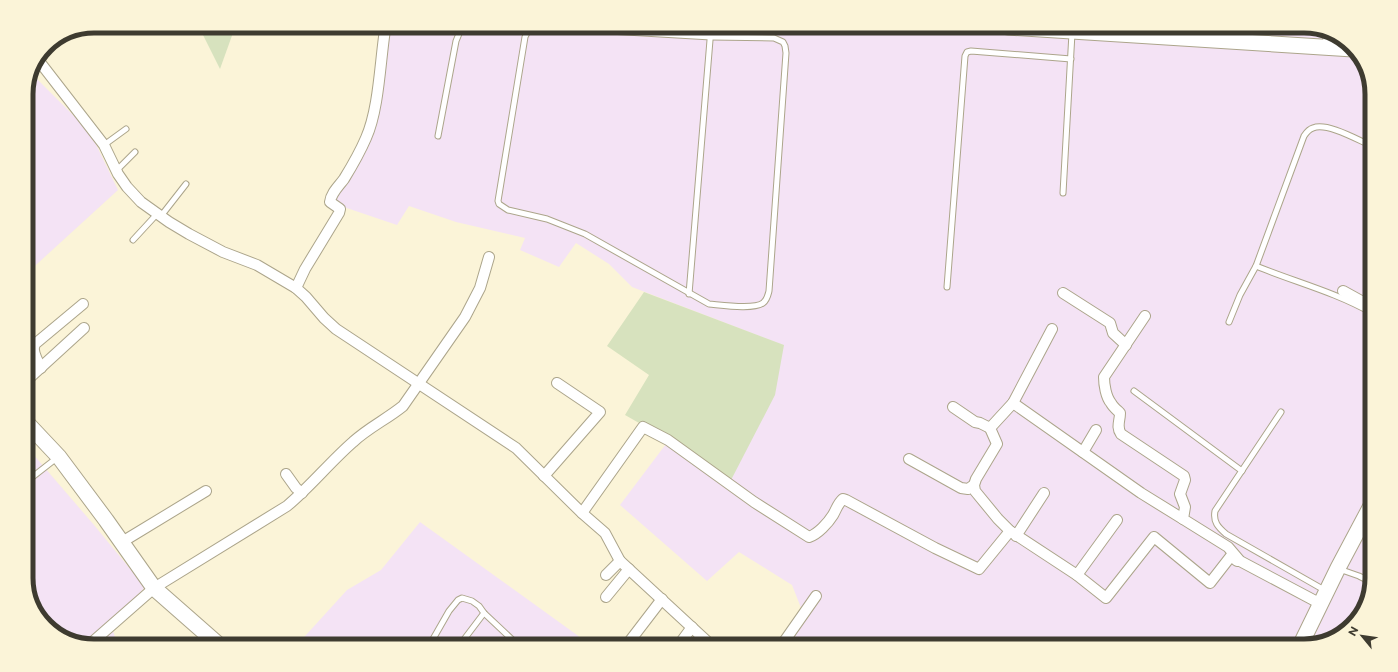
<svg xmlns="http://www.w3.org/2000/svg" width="1398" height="672" font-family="Montserrat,sans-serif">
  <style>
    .industrial { fill: #f4e3f5 }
    .green { fill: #d7e2be }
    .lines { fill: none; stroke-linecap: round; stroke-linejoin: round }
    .lane-casing { stroke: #aca58b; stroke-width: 7 }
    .street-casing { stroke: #aca58b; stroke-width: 12 }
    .secondary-casing { stroke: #aca58b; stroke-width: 17 }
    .lane { stroke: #fff; stroke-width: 5 }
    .street { stroke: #fff; stroke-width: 10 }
    .secondary { stroke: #fff; stroke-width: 15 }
    .rim { fill: none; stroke: #3e3b30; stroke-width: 5 }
  </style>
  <rect width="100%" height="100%" fill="#fbf4d8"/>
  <g class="industrial">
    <polygon points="1304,26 1334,33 1360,56 1372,89 1372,578 1365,608 1342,635 1305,646 787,646 805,618 792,585 739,552 707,581 620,505 669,440 783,345 632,287 609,264 576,243 559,267 520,250 525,238 456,222 409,206 397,225 329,202 369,139 387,30"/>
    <polygon points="33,75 90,132 118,190 26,274 26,89"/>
    <polygon points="26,446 94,525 145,587 111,625 118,646 94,646 64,639 38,616 26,583"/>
    <polygon points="420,522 577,635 589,646 296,646 347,590 381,570"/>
  </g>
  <g class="green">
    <polygon points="234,30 220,69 201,31"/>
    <polygon points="644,292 784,345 775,395 730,482 669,440 625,415 649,375 607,346"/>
  </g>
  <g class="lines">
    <g class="lane-casing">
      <g id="lane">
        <polyline points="1238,26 1238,40"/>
        <polyline points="493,29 497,30"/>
        <path d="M 529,29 L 525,37 L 498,201 L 499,204 L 508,210 L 547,219 L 585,234 L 709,304 C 721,305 754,310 763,303 C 767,300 768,295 769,291 L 786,53 L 785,46 L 783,42 L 774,38 L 711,37 L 575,29"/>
        <polyline points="1325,45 1327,31"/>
        <polyline points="438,136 456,41 461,29"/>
        <polyline points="104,145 126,129"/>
        <polyline points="116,171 135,152"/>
        <polyline points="1063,193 1072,33"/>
        <polyline points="161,216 186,184"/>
        <polyline points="133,240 157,214"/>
        <path d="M 1256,266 C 1295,282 1335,292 1372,313"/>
        <polyline points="947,287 965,56 967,52 971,51 1071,59"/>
        <polyline points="689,294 711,28"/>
        <path d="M 1229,322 L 1240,295 L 1256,266 L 1304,136 C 1306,133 1309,129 1313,128 C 1327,122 1358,140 1372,146"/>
        <polyline points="1134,391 1242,471"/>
        <path d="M 1281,412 L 1215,511 C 1213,522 1218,527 1226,534 L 1326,591"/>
        <polyline points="26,482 58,457"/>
        <polyline points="1339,569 1359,576 1371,582"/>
        <polyline points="429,646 449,611 458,600 462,598 472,601 479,606 484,613 519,646"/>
        <polyline points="459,646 484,613"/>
      </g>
    </g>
    <g class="street-casing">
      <g id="street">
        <polyline points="39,61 104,145 118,174 127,187 141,202 169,222 189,234 223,252 257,265 296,288 306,297 324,318 336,329 516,448 582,513 605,533 620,561 712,646"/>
        <path d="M 296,288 L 305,269 L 339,213 L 340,209 L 330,202 C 331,193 339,186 344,179 C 352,166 360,152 366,138 C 379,109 380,62 385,30"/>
        <polyline points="1343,291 1372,307"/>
        <polyline points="1063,293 1110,323 1113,333 1126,345"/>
        <path d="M 1145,316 L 1104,377 C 1104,385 1106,397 1111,403 C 1113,407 1117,410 1120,413 C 1120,421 1116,427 1121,434 L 1184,476 L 1185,480 L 1180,494 L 1185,507 L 1183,519 L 1228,547 L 1240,561 L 1321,604"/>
        <polyline points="1052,329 1013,403 990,428 997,444 976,479 974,485 975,491 998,519 1010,531 1077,575 1117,520"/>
        <path d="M 41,368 C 38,361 31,351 35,344 L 83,304"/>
        <polyline points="26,381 84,328"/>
        <polyline points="1013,403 1141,493 1183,519"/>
        <polyline points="953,407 975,422 980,423 990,428"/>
        <polyline points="1083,452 1096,430"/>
        <polyline points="909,459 961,488 968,489 974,485"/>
        <polyline points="286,474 296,488 302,493"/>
        <polyline points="544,476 600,412 557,383"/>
        <path d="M 582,513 L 643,427 L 668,440 L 754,502 L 809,537 C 818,534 828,523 833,515 C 836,510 838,503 843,499 L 846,500 L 935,548 L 979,569 L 1010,531"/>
        <polyline points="1016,536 1044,493"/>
        <polyline points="122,542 206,491"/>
        <polyline points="606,575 620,561"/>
        <polyline points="1077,575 1106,598 1154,537 1210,583 1231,556 1237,561"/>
        <polyline points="606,597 629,569"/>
        <path d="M 89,645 L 154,588 L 287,506 C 311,486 330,462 353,442 C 368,428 387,419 403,406 L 465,317 L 480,288 L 489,257"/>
        <polyline points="626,646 662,599"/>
        <polyline points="678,646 692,627"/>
        <polyline points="781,646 816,596"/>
      </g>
    </g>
    <g class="secondary-casing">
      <g id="secondary">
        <polyline points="1008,27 1353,49"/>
        <polyline points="26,422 59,457 106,520 154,588 220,646"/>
        <polyline points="1300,646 1338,568 1372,504"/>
      </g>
    </g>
    <use href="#lane" class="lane"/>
    <use href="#street" class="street"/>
    <use href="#secondary" class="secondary"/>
  </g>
  <path d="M0 0H1398V672H0ZM94 33H1304A61 61 0 0 1 1365 94V578A61 61 0 0 1 1304 639H94A61 61 0 0 1 33 578V94A61 61 0 0 1 94 33Z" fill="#fbf4d8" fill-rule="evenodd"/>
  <path class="rim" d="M94 33H1304A61 61 0 0 1 1365 94V578A61 61 0 0 1 1304 639H94A61 61 0 0 1 33 578V94A61 61 0 0 1 94 33Z"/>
  <g transform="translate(1362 636) rotate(299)" stroke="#fbf4d8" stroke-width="3" paint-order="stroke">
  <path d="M0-3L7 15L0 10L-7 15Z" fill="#3e3b30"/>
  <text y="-6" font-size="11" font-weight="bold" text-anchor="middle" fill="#3e3b30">N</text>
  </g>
</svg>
